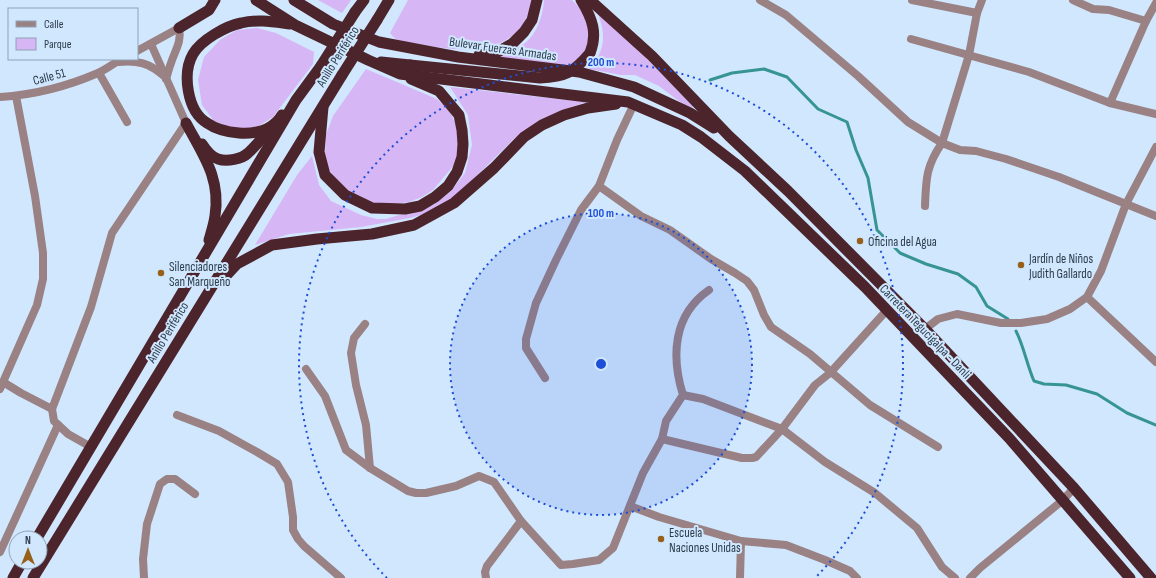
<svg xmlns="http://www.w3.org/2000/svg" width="1156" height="578" font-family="'Sofia Sans Condensed',sans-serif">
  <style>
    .green { fill: #d7b6f6 }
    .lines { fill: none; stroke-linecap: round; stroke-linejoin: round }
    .stream { stroke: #369492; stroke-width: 3 }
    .minor { stroke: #998184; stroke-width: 8 }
    .tertiary { stroke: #998184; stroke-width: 8 }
    .trunk { stroke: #4c242c; stroke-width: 11 }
    .trunk-bridge { stroke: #4c242c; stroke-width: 11 }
    .ring { fill: none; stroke: #1d4ed8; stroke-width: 2; stroke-dasharray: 2 4 }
    .poi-dot { fill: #966018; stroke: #d0e7fe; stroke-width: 1.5 }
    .labels { text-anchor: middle; stroke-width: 4; stroke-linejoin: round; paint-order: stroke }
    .street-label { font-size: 13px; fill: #2c3c4b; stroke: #d0e7fe }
    .poi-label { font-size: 13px; fill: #2c3c4b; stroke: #d0e7fe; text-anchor: start }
    .centre { fill: #1d4ed8; stroke: #d0e7fe; stroke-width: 2 }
    .ring-label { font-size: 12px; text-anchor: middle; font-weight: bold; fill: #1d4ed8; stroke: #d0e7fe; stroke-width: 4; stroke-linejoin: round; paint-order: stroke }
  </style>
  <rect width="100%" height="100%" fill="#d0e7fe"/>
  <g class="green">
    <polygon points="318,0 351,0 342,13"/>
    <path d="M 408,0 L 531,0 C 524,55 466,53 424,45 C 416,43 403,43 396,39 C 394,38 392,35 390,33 Z"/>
    <path d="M 544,0 L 572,0 L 586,14 L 589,25 L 589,47 L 575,66 L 496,58 C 506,53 516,50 525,43 C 537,34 543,15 544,0 Z"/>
    <path d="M 596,8 L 692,104 L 693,107 L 690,108 L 684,105 L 659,86 L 635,75 L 621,75 L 589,69 C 608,48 605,32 596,8 Z"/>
    <polygon points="257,28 276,33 314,52 313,64 273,117 254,129 233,128 214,121 202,105 198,80 204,57 220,40 237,30"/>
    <polygon points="366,69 437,99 449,110 460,133 459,148 454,165 433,190 422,197 409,202 388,205 368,202 352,194 336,181 329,169 325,154 326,135 333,116"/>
    <polygon points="450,87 586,102 561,111 515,138 469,183 447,202 435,211 410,218 361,227 289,234 255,245 297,175 312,156 319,185 331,201 361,215 377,219 386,219 433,205 451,191 465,173 472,145 468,115"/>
  </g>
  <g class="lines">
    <g class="stream">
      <polyline points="710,80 732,73 764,69 787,77 818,109 847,122 856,150 868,178 877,230 900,253 926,264 958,274 976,287 987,306 1008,319"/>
      <path d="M 1016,331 C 1024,347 1027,365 1034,381 L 1044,384 L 1066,385 L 1097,394 L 1127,413 L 1156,425"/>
    </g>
    <g class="minor">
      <polyline points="760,0 786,15 858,76 908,122 942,143 960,150 976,151 1006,159 1059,177 1156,216"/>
      <polyline points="912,0 977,13"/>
      <polyline points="1073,0 1093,9 1109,10 1146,21"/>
      <polyline points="911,39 1029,72 1110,103 1156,114"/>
      <polyline points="99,73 127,122"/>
      <polyline points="1110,103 1146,21 1156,3"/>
      <polyline points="599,186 641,216 670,230 711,259 735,273 747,281 754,290 764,315 771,327 810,354 870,405 938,447"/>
      <path d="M 925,206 C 926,179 926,166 942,143 L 969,55 L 977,13 L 982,0"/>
      <polyline points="1087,297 1156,362"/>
      <polyline points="365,324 354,338 351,353 356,385 366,425 370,468"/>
      <polyline points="925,329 938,319 957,314 1001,323 1021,323 1047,319 1070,309 1087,297 1101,271 1126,204 1156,147"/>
      <path d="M 306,369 L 325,396 L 346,450 L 370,468 L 408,491 L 416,493 L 426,493 L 456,486 L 479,476 L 494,482 L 521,521 L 561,565 L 573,564 L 599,560 L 613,548 L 643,473 L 662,439 L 666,421 L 683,395 C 671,356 673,315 709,290"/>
      <polyline points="545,378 526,348 526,339 536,303 556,260 581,210 599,186 617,140 634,104"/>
      <polyline points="3,382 21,393 52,409"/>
      <polyline points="0,389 37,305 43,279 43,253 35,196 16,96"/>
      <polyline points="683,395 703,399 782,429 825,462 875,493 917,528 942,567 955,578"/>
      <polyline points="177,415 219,431 257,452 277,464 288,482 293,517 293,530 298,539 304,546 341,578"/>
      <polyline points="662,439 742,458 752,458 756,457 782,429 815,385 830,373 887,310"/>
      <polyline points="91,447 68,434 54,421 52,409 91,307 112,233 186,123"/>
      <polyline points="630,506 659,517 741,541 786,545 825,560 850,571 857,578"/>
      <polyline points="0,552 58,425"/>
      <polyline points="144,578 143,559 147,524 160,484 167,479 175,479 195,494"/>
      <polyline points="486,578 485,572 487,566 521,521"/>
      <polyline points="740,578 741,541"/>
      <polyline points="970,578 980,568 1063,500 1074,488"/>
    </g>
    <g class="tertiary">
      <polyline points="151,44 186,123"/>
      <path d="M 137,51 L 179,28 C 182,42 175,50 171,63 C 169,68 168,73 166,79"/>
      <path d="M 118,62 C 138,60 149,63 164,76"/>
      <path d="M 0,97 C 33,95 68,86 98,73 C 107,69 114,63 122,59"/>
    </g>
    <g class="trunk">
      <polyline points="256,0 295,25 368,60 400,74 628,102 682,125 701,137 745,171 865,287 1009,438 1130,578"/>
      <polyline points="294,0 333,24 379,42 458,57 579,72 634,87 690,113 714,128"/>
      <path d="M 581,0 C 592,18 598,33 590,53"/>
      <polyline points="590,0 652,56 729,136 788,191 925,329 1074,488 1151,578"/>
      <polyline points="355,12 364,0"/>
      <polyline points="377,20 389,0"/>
      <polyline points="179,28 209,10 215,0"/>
      <polyline points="479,55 496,53 513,43 524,32 532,20 537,0"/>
      <polyline points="381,62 410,65"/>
      <polyline points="323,107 319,152 325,175 345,195 372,208 405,209 420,206 435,197 448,186 457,172 462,157 463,144 462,130 459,115 439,91 411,79"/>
      <path d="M 282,115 C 280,118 277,122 274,124 C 265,132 250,134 239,133 C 227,132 217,130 207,123 C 187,111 182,73 193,54 C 201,40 226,26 241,23 C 257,19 274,22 290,24"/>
      <path d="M 186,123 C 203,155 221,178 215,216 C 214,224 211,233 209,240"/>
      <path d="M 202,144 C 206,150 211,157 218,159 C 227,162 242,159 248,153 C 257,145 264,135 272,127"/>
      <polyline points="220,282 237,264 272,245 317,239 372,234 414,225 454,203 494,168 524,137 542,125 564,115 588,108 616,104"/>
      <polyline points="37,538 296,100 321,66"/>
      <polyline points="13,578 22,562"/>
      <polyline points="33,578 342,75"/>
    </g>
    <g class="trunk-bridge">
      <path d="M 410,65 L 540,78 C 565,77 573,73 590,53"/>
      <polyline points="321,66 355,12"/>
      <polyline points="342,75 377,20"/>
    </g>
  </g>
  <circle cx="601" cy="364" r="151" fill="#1d4ed8" fill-opacity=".12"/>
  <g class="ring">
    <circle cx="601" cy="364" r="151"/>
    <path d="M387 578A302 302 0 1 1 815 578"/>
  </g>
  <g class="poi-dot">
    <circle cx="860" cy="241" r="4"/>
    <circle cx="1021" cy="265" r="4"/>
    <circle cx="161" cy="273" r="4"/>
    <circle cx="661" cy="539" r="4"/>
  </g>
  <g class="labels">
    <g class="street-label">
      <text transform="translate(503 48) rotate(8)" y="5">Bulevar Fuerzas Armadas</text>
      <text transform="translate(337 56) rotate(-58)" y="5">Anillo Periférico</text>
      <text transform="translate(49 76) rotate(-15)" y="5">Calle 51</text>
      <text transform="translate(926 331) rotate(46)" y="5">Carretera Tegucigalpa - Danli</text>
      <text transform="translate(167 332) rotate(-59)" y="5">Anillo Periférico</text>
    </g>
    <g class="poi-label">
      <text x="868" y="246">Oficina del Agua</text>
      <text x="1029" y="263">Jardín de Niños<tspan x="1029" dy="15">Judith Gallardo</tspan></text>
      <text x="169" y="271">Silenciadores<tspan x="169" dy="15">San Marqueño</tspan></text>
      <text x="669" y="537">Escuela<tspan x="669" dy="15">Naciones Unidas</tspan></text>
    </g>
  </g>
  <circle cx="601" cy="364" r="6" class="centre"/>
  <g class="ring-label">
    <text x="601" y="66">200 m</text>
    <text x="601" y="217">100 m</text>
  </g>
  <rect x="8" y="8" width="130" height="52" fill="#d0e7fe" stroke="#8ea3b6"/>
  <rect x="16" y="21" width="20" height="6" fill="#998184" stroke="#8ea3b6"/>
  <text x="44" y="28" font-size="12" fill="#2c3c4b">Calle</text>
  <rect x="16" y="38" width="20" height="12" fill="#d7b6f6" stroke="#8ea3b6"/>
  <text x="44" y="48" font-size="12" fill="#2c3c4b">Parque</text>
  <g transform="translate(28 550)"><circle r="19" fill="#d0e7fe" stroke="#8ea3b6"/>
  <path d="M0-3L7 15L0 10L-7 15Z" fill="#966018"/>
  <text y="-6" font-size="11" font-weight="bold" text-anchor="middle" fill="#2c3c4b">N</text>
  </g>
</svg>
